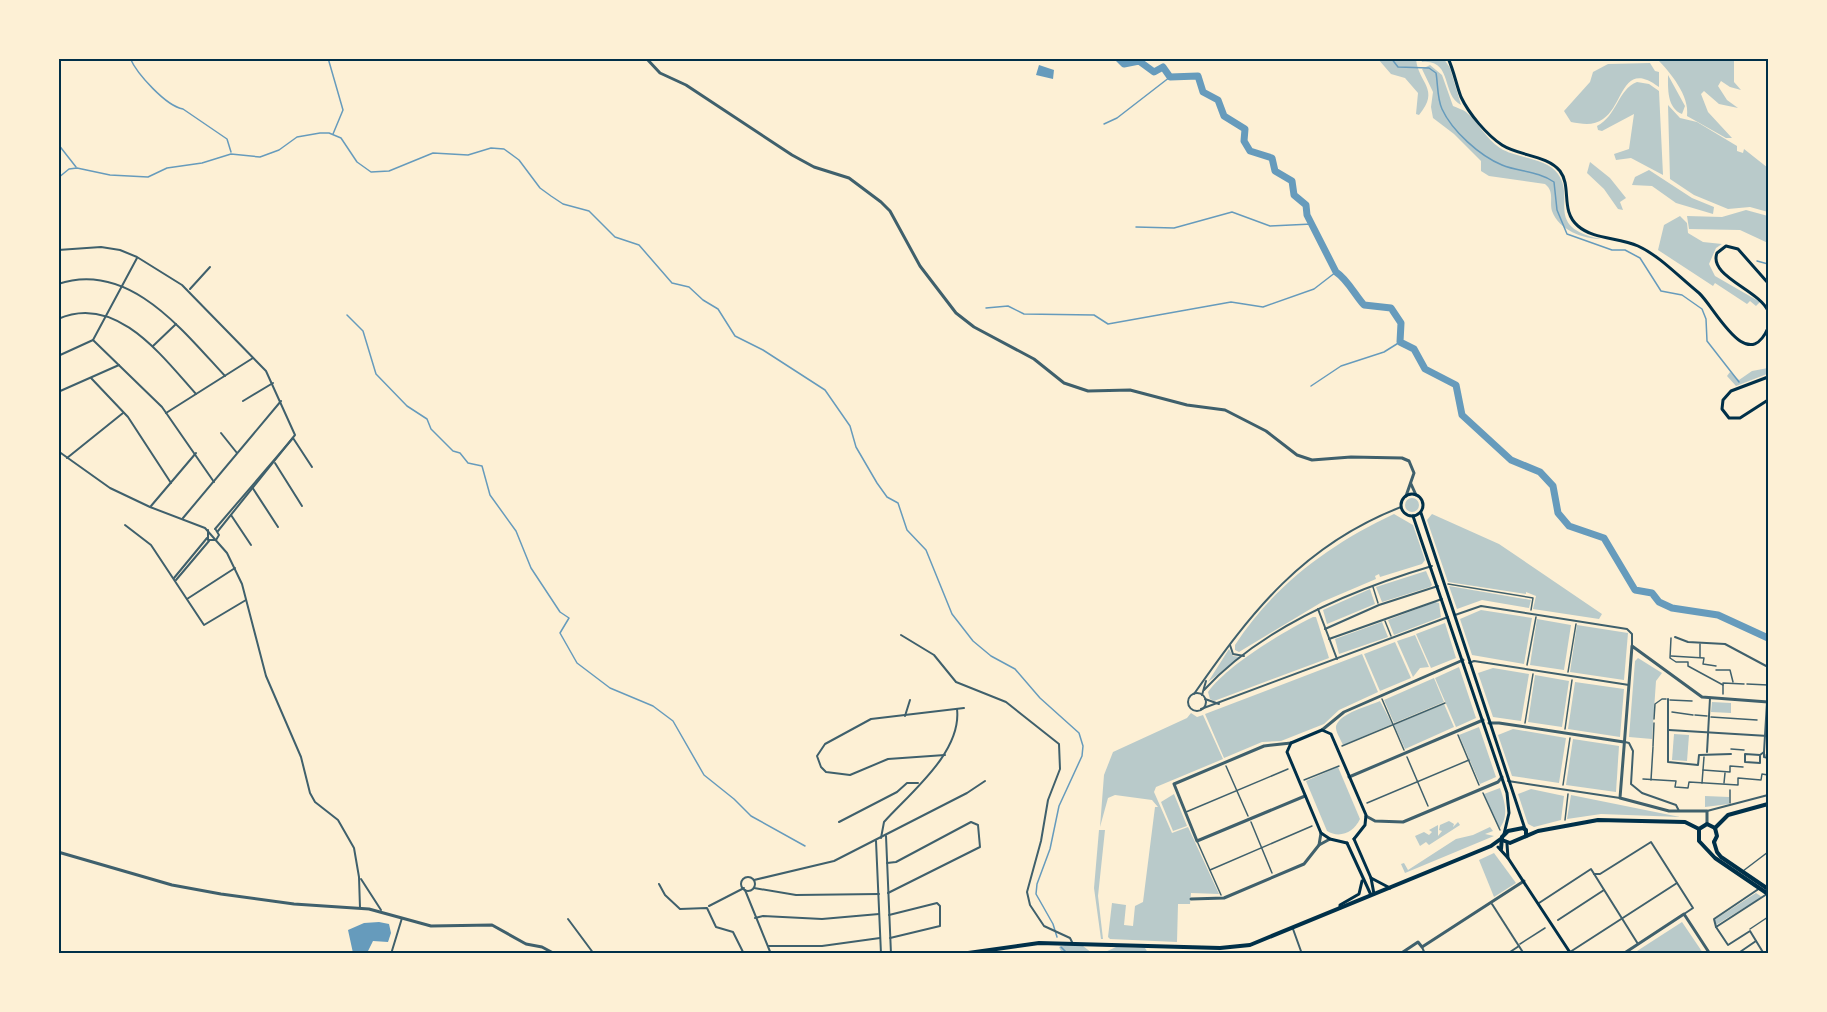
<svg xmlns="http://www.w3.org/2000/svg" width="1827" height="1012" font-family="'PT Sans Narrow',sans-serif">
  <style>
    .green { fill: #b9caca }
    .water { fill: #669bbc }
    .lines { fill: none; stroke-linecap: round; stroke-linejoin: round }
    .stream { stroke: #669bbc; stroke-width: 1.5 }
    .river { stroke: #669bbc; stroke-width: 7 }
    .pedestrian { stroke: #3f606c; stroke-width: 1.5 }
    .minor { stroke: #3f606c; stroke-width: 2 }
    .tertiary { stroke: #3f606c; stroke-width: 3 }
    .secondary { stroke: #003049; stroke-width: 3 }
    .primary { stroke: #003049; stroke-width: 4 }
    .neatline { fill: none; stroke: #003049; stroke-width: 2 }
  </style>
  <rect width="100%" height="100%" fill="#fdf0d5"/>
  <g class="green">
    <path d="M 1378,59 L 1416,59 C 1418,83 1441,89 1419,115 L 1416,114 L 1418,93 L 1405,78 L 1391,74 Z"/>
    <path d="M 1421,59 L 1444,59 L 1450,68 L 1461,105 C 1441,95 1453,59 1422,62 Z"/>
    <path d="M 1657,59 L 1734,59 L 1734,82 L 1741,90 L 1730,87 L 1721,81 L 1718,86 L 1727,100 L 1738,108 L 1719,104 L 1704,91 L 1701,94 L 1708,112 L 1732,138 L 1726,138 L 1687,116 C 1690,96 1670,72 1657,59 Z"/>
    <path d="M 1650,63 L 1655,71 L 1659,72 L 1659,87 C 1622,59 1624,105 1603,119 C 1594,126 1582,124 1571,122 L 1564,111 L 1590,82 L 1593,72 L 1608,64 Z"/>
    <path d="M 1430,65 L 1442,75 L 1453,106 C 1457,108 1462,109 1466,112 C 1478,122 1486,139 1500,148 C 1517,159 1546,157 1558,174 C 1576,199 1543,227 1601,239 C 1583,239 1559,230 1552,211 C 1549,201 1555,192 1545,184 L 1489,176 L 1481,171 L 1481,161 L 1454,134 L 1433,118 L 1431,107 L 1433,92 L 1422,69 Z"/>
    <path d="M 1668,75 L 1685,106 L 1682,114 C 1667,108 1668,89 1668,75 Z"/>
    <path d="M 1637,82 L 1649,84 L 1659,91 L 1663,175 L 1631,158 L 1616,160 L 1614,154 L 1629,149 L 1634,114 L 1602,131 L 1598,130 L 1597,126 C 1617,116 1618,89 1637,82 Z"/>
    <polygon points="1668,105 1680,118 1697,122 1737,146 1737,151 1743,153 1744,149 1768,168 1768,212 1750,207 1728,209 1694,195 1670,179"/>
    <polygon points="1590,162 1610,178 1626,198 1620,202 1623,210 1618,209 1604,189 1587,173"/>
    <polygon points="1649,170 1692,198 1714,207 1713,214 1676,203 1652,186 1632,185 1635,177"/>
    <polygon points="1746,210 1768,216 1768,243 1740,230 1689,229 1687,216 1722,217"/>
    <polygon points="1680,216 1687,223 1688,233 1703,242 1722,244 1716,248 1709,264 1715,276 1760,302 1756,306 1750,301 1747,304 1715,283 1713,286 1658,250 1664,225"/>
    <polygon points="1768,368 1767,374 1736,386 1727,376 1730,372 1739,380 1752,371"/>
    <circle cx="1412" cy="505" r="7"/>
    <path d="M 1394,514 L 1413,525 L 1425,560 L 1422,564 L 1380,577 L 1379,574 L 1375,576 L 1376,579 L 1322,602 L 1239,652 L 1235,650 L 1235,645 C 1274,585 1330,544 1394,514 Z"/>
    <polygon points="1432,514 1499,544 1602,614 1599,619 1533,609 1536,596 1526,592 1526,594 1448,582 1427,520"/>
    <polygon points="1426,571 1432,585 1430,587 1382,602 1376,587"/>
    <polygon points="1449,586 1531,600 1529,608 1482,600 1457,609"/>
    <polygon points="1370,589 1375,604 1327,624 1323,610"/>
    <polygon points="1435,602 1439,603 1441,617 1394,635 1388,620"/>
    <polygon points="1481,610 1532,618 1524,664 1472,655 1460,619"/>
    <path d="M 1313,617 L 1316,617 L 1329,658 L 1214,701 L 1210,699 L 1208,692 C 1227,665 1283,632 1313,617 Z"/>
    <polygon points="1537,619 1571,625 1564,670 1530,665"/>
    <polygon points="1382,622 1388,637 1339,654 1335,639"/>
    <polygon points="1445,623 1456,658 1431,668 1416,634"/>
    <polygon points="1577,625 1628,633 1624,680 1570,672"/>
    <polygon points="1415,635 1429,667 1420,668 1413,677 1397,641"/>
    <polygon points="1395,642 1411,678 1380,691 1364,654"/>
    <polygon points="1229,649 1233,656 1241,657 1208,682"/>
    <polygon points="1362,654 1378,692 1339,710 1324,724 1281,741 1262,742 1224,758 1205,714"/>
    <polygon points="1638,658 1662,673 1656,681 1652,739 1629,737 1635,661"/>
    <polygon points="1459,667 1476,718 1456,727 1435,678"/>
    <polygon points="1493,668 1529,674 1521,721 1493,717 1478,673"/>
    <polygon points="1535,675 1569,681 1562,727 1528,722"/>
    <polygon points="1434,678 1444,702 1394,723 1384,700"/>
    <polygon points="1575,682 1624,689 1620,737 1568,729"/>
    <path d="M 1380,701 L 1392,724 L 1343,745 C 1341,740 1335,731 1336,726 C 1340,713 1369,706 1380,701 Z"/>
    <polygon points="1712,702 1731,703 1731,713 1711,712"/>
    <polygon points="1444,704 1454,727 1405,749 1394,725"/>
    <polygon points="1191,713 1197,717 1203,715 1223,759 1156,787 1154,792 1172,833 1188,827 1219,894 1191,893 1190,904 1178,904 1177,942 1110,939 1108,937 1112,903 1126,905 1124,925 1133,926 1135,906 1143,902 1155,807 1158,807 1152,800 1115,795 1108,798 1100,827 1104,775 1113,752 1187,718"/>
    <polygon points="1479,727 1496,777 1480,784 1459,735"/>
    <polygon points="1513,729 1566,738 1559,783 1512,776 1498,735"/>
    <polygon points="1674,734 1689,735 1687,761 1672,760"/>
    <polygon points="1573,739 1619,746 1616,792 1566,785"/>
    <path d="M 1338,767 L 1360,819 C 1354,832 1340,839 1327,831 L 1306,781 Z"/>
    <path d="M 1500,788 C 1505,802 1509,817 1499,829 L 1484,794 Z"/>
    <polygon points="1531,789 1564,796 1561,820 1534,827 1528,824 1518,794"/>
    <polygon points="1174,794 1187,826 1173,831 1161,802"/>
    <polygon points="1571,795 1680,817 1601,814 1567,819"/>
    <polygon points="1705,796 1729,797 1729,804 1705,807"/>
    <polygon points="1449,821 1454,824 1453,827 1458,822 1460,825 1429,845 1426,842 1420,846 1415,836 1424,832 1429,835 1432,832 1429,830 1438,825 1438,836 1442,831 1439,830 1440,825"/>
    <polygon points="1490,827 1493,831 1485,834 1494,836 1405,873 1401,864 1404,863 1408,870 1456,839 1473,835"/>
    <polygon points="1099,830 1105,830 1098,896 1103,939 1101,939 1094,888"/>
    <polygon points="1494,853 1516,883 1494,897 1479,860"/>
    <polygon points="1756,893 1762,897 1716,925 1714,920"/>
    <polygon points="1682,922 1703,953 1633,953 1637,951"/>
    <polygon points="1065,945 1083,946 1092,953 1103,953 1116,947 1145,948 1148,953 1062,953 1059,947"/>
  </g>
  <g class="water">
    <polygon points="1039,65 1054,70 1053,79 1036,75"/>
    <polygon points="379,922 389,924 391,933 388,942 373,941 368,951 353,953 348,930 364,923"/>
  </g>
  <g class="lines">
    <g class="stream">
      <path d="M 130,58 C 137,74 166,106 183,109 L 227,139 L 231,152"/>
      <polyline points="328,58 343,110 333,134"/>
      <path d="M 1391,58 L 1398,67 L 1429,68 L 1436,73 C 1438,84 1437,98 1442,109 C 1452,131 1480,156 1502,165 C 1519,172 1538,171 1554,182 L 1557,210 L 1567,234 L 1612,250 L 1625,250 L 1640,258 L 1661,291 L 1682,295 L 1702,309 L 1706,319 L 1707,341 L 1739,382"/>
      <polyline points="1104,124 1117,118 1170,77"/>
      <polyline points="58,144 76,167"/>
      <polyline points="58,178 69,169 77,168 110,175 148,177 167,168 202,163 231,154 260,157 279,150 297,137 320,133 329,133 341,138 357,162 371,172 389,171 433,153 468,155 491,148 504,149 519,160 540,188 551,196 563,204 589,211 615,237 639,245 672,283 689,287 703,300 718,309 735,336 763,350 825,390 850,426 856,447 877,483 887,497 898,503 907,530 926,550 952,614 973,641 991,656 1015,669 1040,698 1079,733 1083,746 1082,756 1059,806 1050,849 1037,884 1036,894 1053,924 1057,937"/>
      <polyline points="1136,227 1174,228 1232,212 1270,226 1312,224"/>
      <polyline points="1757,261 1768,264"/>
      <polyline points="986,308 1008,306 1024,314 1094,315 1108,324 1231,302 1263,307 1314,289 1336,272"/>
      <polyline points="347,315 363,331 376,374 407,406 427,419 431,429 453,451 460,453 468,463 482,466 490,495 516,531 531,568 560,612 569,618 560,633 577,663 610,688 653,706 673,721 704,775 734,799 751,816 805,846"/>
      <polyline points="1311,386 1341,366 1384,352 1400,342"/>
      <polyline points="1061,947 1068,954"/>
    </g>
    <path class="river" d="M 1118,58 L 1124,64 L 1139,61 L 1154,72 L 1163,67 L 1170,77 L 1198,76 L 1203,92 L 1218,100 L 1224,116 L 1245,129 L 1244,141 L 1250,151 L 1272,158 L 1275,171 L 1292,181 L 1294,195 L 1306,205 L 1307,215 L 1336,272 C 1347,279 1355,295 1364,305 L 1391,308 L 1401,323 L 1400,342 L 1414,349 L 1425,369 L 1456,385 L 1462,415 L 1511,460 L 1540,472 L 1553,486 L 1558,513 L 1569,526 L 1604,538 L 1635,590 L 1652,593 L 1659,602 L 1672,608 L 1718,615 L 1768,638"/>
    <g class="pedestrian">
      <polyline points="1448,584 1533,598 1531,610"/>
      <polyline points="1373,587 1378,603"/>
      <polyline points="1385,621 1391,636"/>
      <polyline points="1671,638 1670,658 1676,662 1688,662 1688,666 1723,685"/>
      <polyline points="1671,656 1704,658 1703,664 1716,666"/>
      <polyline points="1700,657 1700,644"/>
      <polyline points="1527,665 1536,617"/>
      <polyline points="1716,670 1730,670 1733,682"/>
      <polyline points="1568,672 1576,624"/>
      <polyline points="1747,684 1768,685"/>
      <polyline points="1723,694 1723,683 1744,684"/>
      <polyline points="1382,699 1404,750"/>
      <polyline points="1670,700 1692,701"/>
      <polyline points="1672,712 1693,715"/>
      <polyline points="1695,715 1707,716"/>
      <polyline points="1711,717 1757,720"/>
      <polyline points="1654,719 1655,704 1662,699 1666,699"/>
      <polyline points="1525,723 1533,674"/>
      <polyline points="1565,729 1572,680"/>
      <polyline points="1458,735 1479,785"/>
      <polyline points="1342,746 1445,703"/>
      <polyline points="1653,746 1654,723"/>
      <polyline points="1731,749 1744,750"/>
      <polyline points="1766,755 1768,756"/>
      <polyline points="1407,757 1428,806"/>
      <polyline points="1226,766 1248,816"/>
      <polyline points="1703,770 1730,772 1730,766 1743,767"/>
      <polyline points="1643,779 1676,781 1675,787 1688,788 1689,782 1738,785 1738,778 1761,780 1762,774 1768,775"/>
      <polyline points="1304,780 1339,766"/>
      <polyline points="1651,780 1653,747"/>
      <polyline points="1702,783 1704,757"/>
      <polyline points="1724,783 1725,773"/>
      <polyline points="1563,785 1570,738"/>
      <polyline points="1483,793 1500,830"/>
      <polyline points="1367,803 1469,760"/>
      <polyline points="1730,803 1730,790"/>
      <polyline points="1186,812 1288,769"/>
      <polyline points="1565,820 1568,794"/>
      <polyline points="1251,822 1272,873"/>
      <polyline points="1197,841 1221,895"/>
      <polyline points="1210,870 1312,826"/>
      <polyline points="1743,871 1768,852"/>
      <polyline points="1750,929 1768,917"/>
      <polyline points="1520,944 1545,928"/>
    </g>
    <g class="minor">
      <polyline points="58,250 101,247 120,250 137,257 182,285 266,371 295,435 218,531"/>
      <path d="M 58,284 C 129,260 183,331 225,376"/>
      <polyline points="190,289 210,267"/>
      <path d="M 58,319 C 116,293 162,356 196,394"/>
      <polyline points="93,340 162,407 214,482"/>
      <polyline points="93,340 137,258"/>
      <polyline points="153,346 176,324"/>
      <polyline points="58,356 93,340"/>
      <polyline points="91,378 128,417 171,483"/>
      <polyline points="58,392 119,365"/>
      <polyline points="243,401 273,383"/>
      <polyline points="166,413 253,358"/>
      <polyline points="221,433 237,453"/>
      <polyline points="293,438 312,467"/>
      <polyline points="58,451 110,488 150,507 205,528 227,553 242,584 266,676 301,757 310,793 315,802 338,820 354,848 359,877 360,908"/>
      <polyline points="67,458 123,413"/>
      <polyline points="275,463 302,506"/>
      <polyline points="252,487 278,527"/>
      <polyline points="151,506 196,453"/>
      <polyline points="231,515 251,545"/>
      <polyline points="183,518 281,401"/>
      <polyline points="125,525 151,545 204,625 246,600"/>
      <polyline points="215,529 293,438"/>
      <polyline points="208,530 208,540 216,540"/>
      <polyline points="216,540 219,535 216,530"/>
      <polyline points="174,578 207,538"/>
      <polyline points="176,580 209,541"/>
      <polyline points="187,599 235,568"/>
      <polyline points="1318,609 1337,659"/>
      <polyline points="1455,615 1481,606 1627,629 1632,634 1632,646"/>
      <polyline points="1325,629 1379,605 1438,586"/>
      <polyline points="901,635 934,655 956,682 1006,702 1059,744 1060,769 1048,800 1041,841 1027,892 1030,905 1044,926 1070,938 1072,942"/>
      <polyline points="1675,637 1688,642 1725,644 1768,667"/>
      <polyline points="1329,639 1442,599"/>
      <polyline points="1230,645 1233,654 1244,656"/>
      <polyline points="1469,663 1474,661 1629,685"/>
      <path d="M 1204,690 C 1262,627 1351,590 1432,566"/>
      <circle cx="1197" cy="702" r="9"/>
      <path d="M 1194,694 C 1252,611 1303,545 1401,507"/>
      <polyline points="1202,695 1206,681"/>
      <polyline points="1205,699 1219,704"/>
      <polyline points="1668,699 1668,762 1698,765 1699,755 1731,754"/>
      <polyline points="1201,709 1448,617"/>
      <polyline points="905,716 910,700"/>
      <polyline points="1669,730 1768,736"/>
      <polyline points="1625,742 1629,743 1633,751 1631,784 1642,793 1676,805 1679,811"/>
      <polyline points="1707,752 1710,698"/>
      <polyline points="1764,752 1767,702"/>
      <polyline points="1764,752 1764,757 1768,758"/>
      <polyline points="945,755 888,759 850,775 826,772 821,767 817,756 825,744 871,719 964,708"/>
      <polyline points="1760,755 1760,763 1745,762 1745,754 1760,755 1764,752"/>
      <polyline points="1508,781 1620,798"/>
      <polyline points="1707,811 1768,795"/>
      <polyline points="839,822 897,792 907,783 918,783"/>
      <polyline points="886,836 891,954"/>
      <path d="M 881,838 L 884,822 C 911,792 962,752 957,709"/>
      <polyline points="876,841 881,954"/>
      <polyline points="887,863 896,862 971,822 978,825 980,847 888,893"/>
      <polyline points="1594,874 1600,874 1651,842 1693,908 1684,914"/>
      <circle cx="748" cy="884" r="7"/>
      <polyline points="361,879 381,910"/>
      <polyline points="754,880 834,861 967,793 985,781"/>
      <polyline points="659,884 665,895 680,909 707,908 716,927 733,932 744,954"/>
      <polyline points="754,888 796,895 879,894"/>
      <polyline points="1760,888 1714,919 1716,927 1767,894"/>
      <polyline points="745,890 771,954"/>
      <polyline points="1539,903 1591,869 1638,944"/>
      <polyline points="1492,904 1524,954"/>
      <polyline points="709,906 744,888"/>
      <polyline points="889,915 937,903 940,906 940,926 890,938"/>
      <polyline points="755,918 763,916 822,919 879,914"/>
      <polyline points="568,919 594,954"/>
      <polyline points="1558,920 1604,890"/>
      <polyline points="1716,927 1728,945 1750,931 1764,954"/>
      <polyline points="1293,929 1302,954"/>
      <polyline points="768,946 822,946 880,938"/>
      <polyline points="1422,947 1425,954"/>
      <polyline points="1570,952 1677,883"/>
      <polyline points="391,954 402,918"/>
      <polyline points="1507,954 1519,946"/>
      <polyline points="1737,954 1756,941"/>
    </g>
    <g class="tertiary">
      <polyline points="646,58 660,73 686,85 792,155 814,167 849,178 881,202 890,211 920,266 956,313 974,327 1034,359 1064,383 1088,391 1130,390 1187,405 1225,410 1266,431 1297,455 1312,460 1351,457 1402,458 1409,461 1414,473 1406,496"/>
      <polyline points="1411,484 1416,495"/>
      <polyline points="1489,723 1499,723 1624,742"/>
      <polyline points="1322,730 1344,712 1463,660"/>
      <polyline points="1291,743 1264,746 1174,784 1197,841 1305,796"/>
      <polyline points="1349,777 1483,720"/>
      <polyline points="1366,816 1375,821 1403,822 1498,782 1502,777"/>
      <polyline points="1707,824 1707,811 1669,811 1620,798 1632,646 1702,697 1768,702"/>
      <polyline points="1319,845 1330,839"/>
      <polyline points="58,852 172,885 221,894 294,904 369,909 431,926 492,925 526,944 542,947 555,954"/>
      <polyline points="1191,899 1224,898 1304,864 1319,845 1321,833"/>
      <polyline points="1400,954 1418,942 1422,947 1524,881"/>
      <polyline points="1623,954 1684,914 1710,954"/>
    </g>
    <g class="secondary">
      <path d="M 1448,58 C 1454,71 1456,84 1461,97 C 1469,114 1487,135 1502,145 C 1519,156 1547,155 1560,171 C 1572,187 1560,211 1578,226 C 1594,240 1619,237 1638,246 C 1660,256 1680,278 1699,293 C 1714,306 1747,376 1768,328"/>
      <path d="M 1768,283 L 1738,249 L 1726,246 L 1717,253 C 1708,276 1759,290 1768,311"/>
      <polyline points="1768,377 1731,391 1723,400 1722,409 1729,418 1740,418 1768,400"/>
      <circle cx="1412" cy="505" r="11"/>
      <polyline points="1421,513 1525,829"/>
      <polyline points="1413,516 1507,793 1509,813 1504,834"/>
      <polyline points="1354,839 1371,878 1374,894"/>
      <polyline points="1347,843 1330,839 1321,833 1287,752 1291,743 1322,730 1331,734 1366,815 1365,825 1354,839"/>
      <polyline points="1347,843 1371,895"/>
      <polyline points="1507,844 1508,858"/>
      <polyline points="1498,847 1508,858 1571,954"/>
      <polyline points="1371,878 1390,888"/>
      <polyline points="1340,908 1340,905 1359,894 1362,881"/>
    </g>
    <g class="primary">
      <polyline points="1715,828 1728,815 1768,804"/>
      <polyline points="1699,829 1699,841 1715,858 1768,894"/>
      <polyline points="1699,829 1707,824 1715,828"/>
      <polyline points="1502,840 1510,843 1538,831 1598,820 1685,822 1699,829"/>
      <polyline points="1714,842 1717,852 1721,857 1768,889"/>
      <polyline points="1714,842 1717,836 1715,828"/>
      <polyline points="1501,849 1502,837 1508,831 1523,828 1526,830 1526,836"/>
      <polyline points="961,954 1039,943 1220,948 1250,945 1491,846 1502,838"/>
    </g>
  </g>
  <rect width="1827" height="1012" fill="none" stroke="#fdf0d5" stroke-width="120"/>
  <rect x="60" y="60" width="1707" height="892" class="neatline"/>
</svg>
